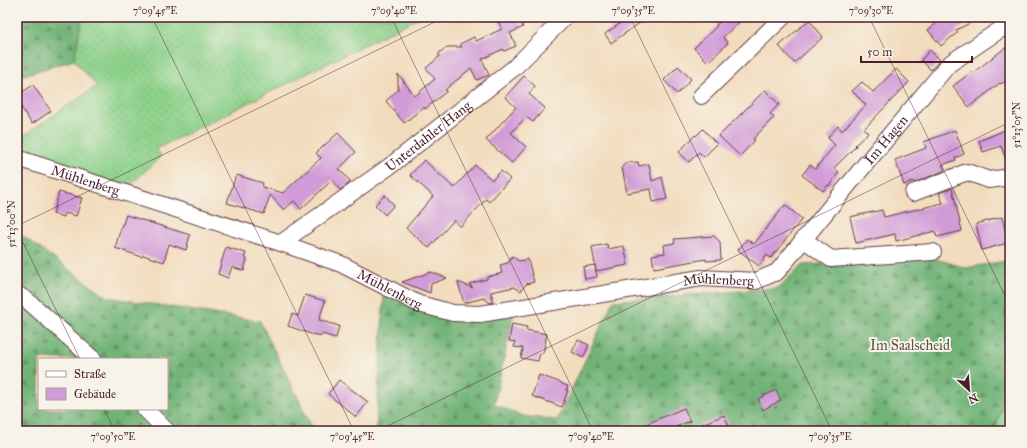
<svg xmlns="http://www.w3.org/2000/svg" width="1027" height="448" font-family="'IM FELL Great Primer',serif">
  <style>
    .grass { fill: url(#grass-dots); stroke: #6c785c }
    .forest { fill: url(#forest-firs); stroke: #5e6a52; fill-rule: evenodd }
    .building { fill: #d19bd7 }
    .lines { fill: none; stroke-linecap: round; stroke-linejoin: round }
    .street-casing { stroke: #633b41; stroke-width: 18 }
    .street { stroke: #fff; stroke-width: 16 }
    .ticks { fill: none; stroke: #4a1f2b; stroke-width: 1; stroke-opacity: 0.45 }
    .labels { text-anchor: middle; stroke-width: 4; stroke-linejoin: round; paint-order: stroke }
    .street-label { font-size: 14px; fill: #4a1f2b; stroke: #f7f3e8 }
    .park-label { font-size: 14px; fill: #5e5548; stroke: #f7f3e8 }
    .neatline { fill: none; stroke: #4a1f2b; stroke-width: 1.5 }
    .ticks-label { font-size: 10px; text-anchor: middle; fill: #4a1f2b }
  </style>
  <defs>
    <pattern id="grass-dots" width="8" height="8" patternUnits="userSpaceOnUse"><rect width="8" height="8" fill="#8dd28c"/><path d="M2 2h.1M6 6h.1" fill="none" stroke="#7bb479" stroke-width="1.8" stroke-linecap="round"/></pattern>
    <pattern id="forest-firs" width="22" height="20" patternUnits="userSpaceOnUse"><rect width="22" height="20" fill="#72b478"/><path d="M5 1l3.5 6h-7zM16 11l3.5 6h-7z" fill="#609263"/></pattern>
  </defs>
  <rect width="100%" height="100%" fill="#f7f3e8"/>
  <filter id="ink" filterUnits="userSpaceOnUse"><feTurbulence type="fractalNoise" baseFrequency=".025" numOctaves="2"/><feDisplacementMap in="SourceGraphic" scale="8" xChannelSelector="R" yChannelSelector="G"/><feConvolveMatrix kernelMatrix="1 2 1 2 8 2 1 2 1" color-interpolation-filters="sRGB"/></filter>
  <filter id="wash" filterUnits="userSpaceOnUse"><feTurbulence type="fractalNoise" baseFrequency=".012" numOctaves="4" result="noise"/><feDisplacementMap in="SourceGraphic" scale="16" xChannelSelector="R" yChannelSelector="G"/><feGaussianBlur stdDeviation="0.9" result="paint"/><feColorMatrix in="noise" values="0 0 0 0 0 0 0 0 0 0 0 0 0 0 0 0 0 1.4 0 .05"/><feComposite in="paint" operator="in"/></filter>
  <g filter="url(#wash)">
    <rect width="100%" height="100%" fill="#f2dcbd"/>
    <g class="grass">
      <polygon points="82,17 420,17 156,149 161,156 127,188 17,151 17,140 97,86 74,60"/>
      <polygon points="1010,372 1010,431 995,431"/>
    </g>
    <g class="forest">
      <polygon points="17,17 82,17 74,60 17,77"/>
      <path d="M 17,232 L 107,297 L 260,321 L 314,431 L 17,431 ZM 39,359 L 167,359 L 167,409 L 39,409 Z"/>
      <polygon points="933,258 966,268 1010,260 1010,372 995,431 375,431 376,430 384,292 420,308 514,312 494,404 523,416 557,420 613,301 778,288 802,265"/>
    </g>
    <g id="blocks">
      <g class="building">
        <polygon points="496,17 518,17 523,27 510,33 516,46 504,51 503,49 482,59 489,75 477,80 471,68 445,90 447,91 425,109 424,107 404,123 386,101 398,90 398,74 415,96 435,79 426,68 439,57 439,53 447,47 462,47 460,44 474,37 476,41 502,29"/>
        <polygon points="629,17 648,17 611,43 605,34"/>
        <polygon points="725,17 745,17 723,37 728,43 708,62 694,48 717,26 716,25"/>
        <polygon points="944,17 982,17 956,30 958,32 941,46 928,30"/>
        <polygon points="809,20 823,37 794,63 779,46"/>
        <polygon points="1005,48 1010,54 1010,78 1001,84 1000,83 969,107 953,86 973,71 974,72"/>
        <polygon points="930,50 940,60 931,70 921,60"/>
        <polygon points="678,66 691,79 677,94 664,80"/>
        <polygon points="896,69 909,82 864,129 868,133 855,145 856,146 834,168 839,172 829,186 828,185 823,191 802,175 810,165 815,169 835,145 828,138 829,136 838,126 842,131 866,105 852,91 862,82 873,92"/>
        <polygon points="524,76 535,86 529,94 545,108 533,122 526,117 511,133 526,147 512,163 486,140 516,107 505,97"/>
        <polygon points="33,85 51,111 32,124 17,101 17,96"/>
        <polygon points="765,90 779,104 770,114 774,117 753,139 755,140 740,156 719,136"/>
        <polygon points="1010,128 1010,167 1009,167 1001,146 983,152 979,141"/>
        <polygon points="703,129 717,144 704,157 699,152 689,162 679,152 695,135 696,136"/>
        <polygon points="955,130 964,154 955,158 956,160 942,165 945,170 914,183 913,181 904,185 895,160 926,148 924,142"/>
        <polygon points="338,133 356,152 339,169 351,182 340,190 332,180 301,209 294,201 284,210 270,195 264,214 227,203 236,175 263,183 262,187 283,193 321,158 316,153"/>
        <polygon points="424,160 454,188 475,165 492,180 501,171 510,179 489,202 486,199 460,227 454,220 429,248 406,228 433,196 410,175"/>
        <polygon points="638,162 639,166 649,164 652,181 662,177 667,199 653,202 651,189 627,193 622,167 626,163"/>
        <polygon points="952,188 962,231 937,237 935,231 896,241 895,234 856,243 850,217 882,210 884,217 943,203 939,193"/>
        <polygon points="59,192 82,198 76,216 65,213 64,217 53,214"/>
        <polygon points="385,195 394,205 385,215 375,205"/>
        <polygon points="785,205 802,219 771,258 767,255 759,266 738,250 747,239 754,244"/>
        <polygon points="126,215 190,235 186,250 169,244 164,262 143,255 142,257 115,248 122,224 123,224"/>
        <polygon points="1002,217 1008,243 982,250 976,224"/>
        <polygon points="714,236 720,242 721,260 706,261 706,259 654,268 652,255 665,253 664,245 675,243 674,239"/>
        <polygon points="607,244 608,249 624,246 628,265 596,271 592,247"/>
        <polygon points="226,247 246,253 244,258 247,259 244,271 232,267 228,278 218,274"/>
        <polygon points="512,256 519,261 528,259 534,282 526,284 521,291 514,287 491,292 491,295 493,296 491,296 493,302 490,303 484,298 464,303 458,282 473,288 469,284 487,279 487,277 502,273 500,265 508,263"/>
        <polygon points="595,265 597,277 585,279 583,267"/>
        <polygon points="431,272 447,278 431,284 430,293 402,282"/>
        <polygon points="305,295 325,301 319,320 339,326 336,338 322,334 321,336 314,334 314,335 288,326 292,314 298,316"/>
        <polygon points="512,324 527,327 526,330 547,334 543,353 540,353 538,361 521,358 523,348 514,347 515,342 509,341"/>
        <polygon points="578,340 589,345 583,358 572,352"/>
        <polygon points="539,375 562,383 562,384 568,386 566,390 568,390 562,407 532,396"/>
        <polygon points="339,380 368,402 356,417 328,394"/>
        <polygon points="776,390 781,400 763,410 758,399"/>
        <polygon points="684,408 690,421 666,431 630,431"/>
        <polygon points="724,415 729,426 717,431 686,431"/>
      </g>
    </g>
  </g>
  <g filter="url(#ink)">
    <use href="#blocks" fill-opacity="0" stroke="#633b41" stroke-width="1"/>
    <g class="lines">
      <g class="street-casing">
        <g id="street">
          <polyline points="701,96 783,17"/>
          <path id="s1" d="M 17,158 L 281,243 L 341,264 L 419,304 L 453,313 L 480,314 L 701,278 L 756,281 L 777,272 L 863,167 L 949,64 L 1010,23"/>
          <polyline points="913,193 967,172 989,180 1010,177"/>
          <polyline points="803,239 831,259 933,252"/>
          <path id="s2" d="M 281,243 L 390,166 L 515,67 L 565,17"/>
          <polyline points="17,294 28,301 93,359"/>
          <polyline points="145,409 167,431"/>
        </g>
      </g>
      <use href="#street" class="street"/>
    </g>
  </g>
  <path class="ticks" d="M 152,17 L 354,431M 391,17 L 593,431M 630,17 L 832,431M 869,17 L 1010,306M 17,226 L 445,17M 17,230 L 80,359M 104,409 L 115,431M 377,431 L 1010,122"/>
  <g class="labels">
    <g class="street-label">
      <text dy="5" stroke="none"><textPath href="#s2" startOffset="182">Unterdahler Hang</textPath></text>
      <text dy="5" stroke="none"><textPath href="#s1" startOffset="964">Im Hagen</textPath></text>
      <text dy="5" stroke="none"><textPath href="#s1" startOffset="72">Mühlenberg</textPath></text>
      <text dy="5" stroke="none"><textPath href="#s1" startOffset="732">Mühlenberg</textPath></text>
      <text dy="5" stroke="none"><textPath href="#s1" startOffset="396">Mühlenberg</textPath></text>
    </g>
    <g class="park-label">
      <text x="910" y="350">Im Saalscheid</text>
    </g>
  </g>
  <rect width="1027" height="448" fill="none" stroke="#f7f3e8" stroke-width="44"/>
  <rect x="38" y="358" width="130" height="52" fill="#f7f3e8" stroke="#b29e9c"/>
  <rect x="46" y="371" width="20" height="6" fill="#ffffff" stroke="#b29e9c"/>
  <text x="74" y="378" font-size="12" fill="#4a1f2b">Straße</text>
  <rect x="46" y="388" width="20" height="12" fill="#d19bd7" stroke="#b29e9c"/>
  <text x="74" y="398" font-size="12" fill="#4a1f2b">Gebäude</text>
  <g transform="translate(969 390) rotate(154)" stroke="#f7f3e8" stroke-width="3" paint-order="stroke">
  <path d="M0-3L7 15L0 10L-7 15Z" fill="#4a1f2b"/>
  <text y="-6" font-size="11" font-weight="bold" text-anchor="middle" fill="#4a1f2b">N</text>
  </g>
  <path d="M861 56v6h111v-6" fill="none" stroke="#4a1f2b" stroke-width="2"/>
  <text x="867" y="56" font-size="12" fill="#4a1f2b" stroke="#f7f3e8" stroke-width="3" paint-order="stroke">50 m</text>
  <rect x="22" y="22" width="983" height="404" class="neatline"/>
  <g class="ticks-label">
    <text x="155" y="14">7°09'45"E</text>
    <text x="394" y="14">7°09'40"E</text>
    <text x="633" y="14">7°09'35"E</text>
    <text x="871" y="14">7°09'30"E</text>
    <text transform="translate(1016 125) rotate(-90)" y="4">51°13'05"N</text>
    <text transform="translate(11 224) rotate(-90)" y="4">51°13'00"N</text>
    <text x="113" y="440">7°09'50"E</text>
    <text x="352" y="440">7°09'45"E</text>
    <text x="591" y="440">7°09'40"E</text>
    <text x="830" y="440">7°09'35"E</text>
  </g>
</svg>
